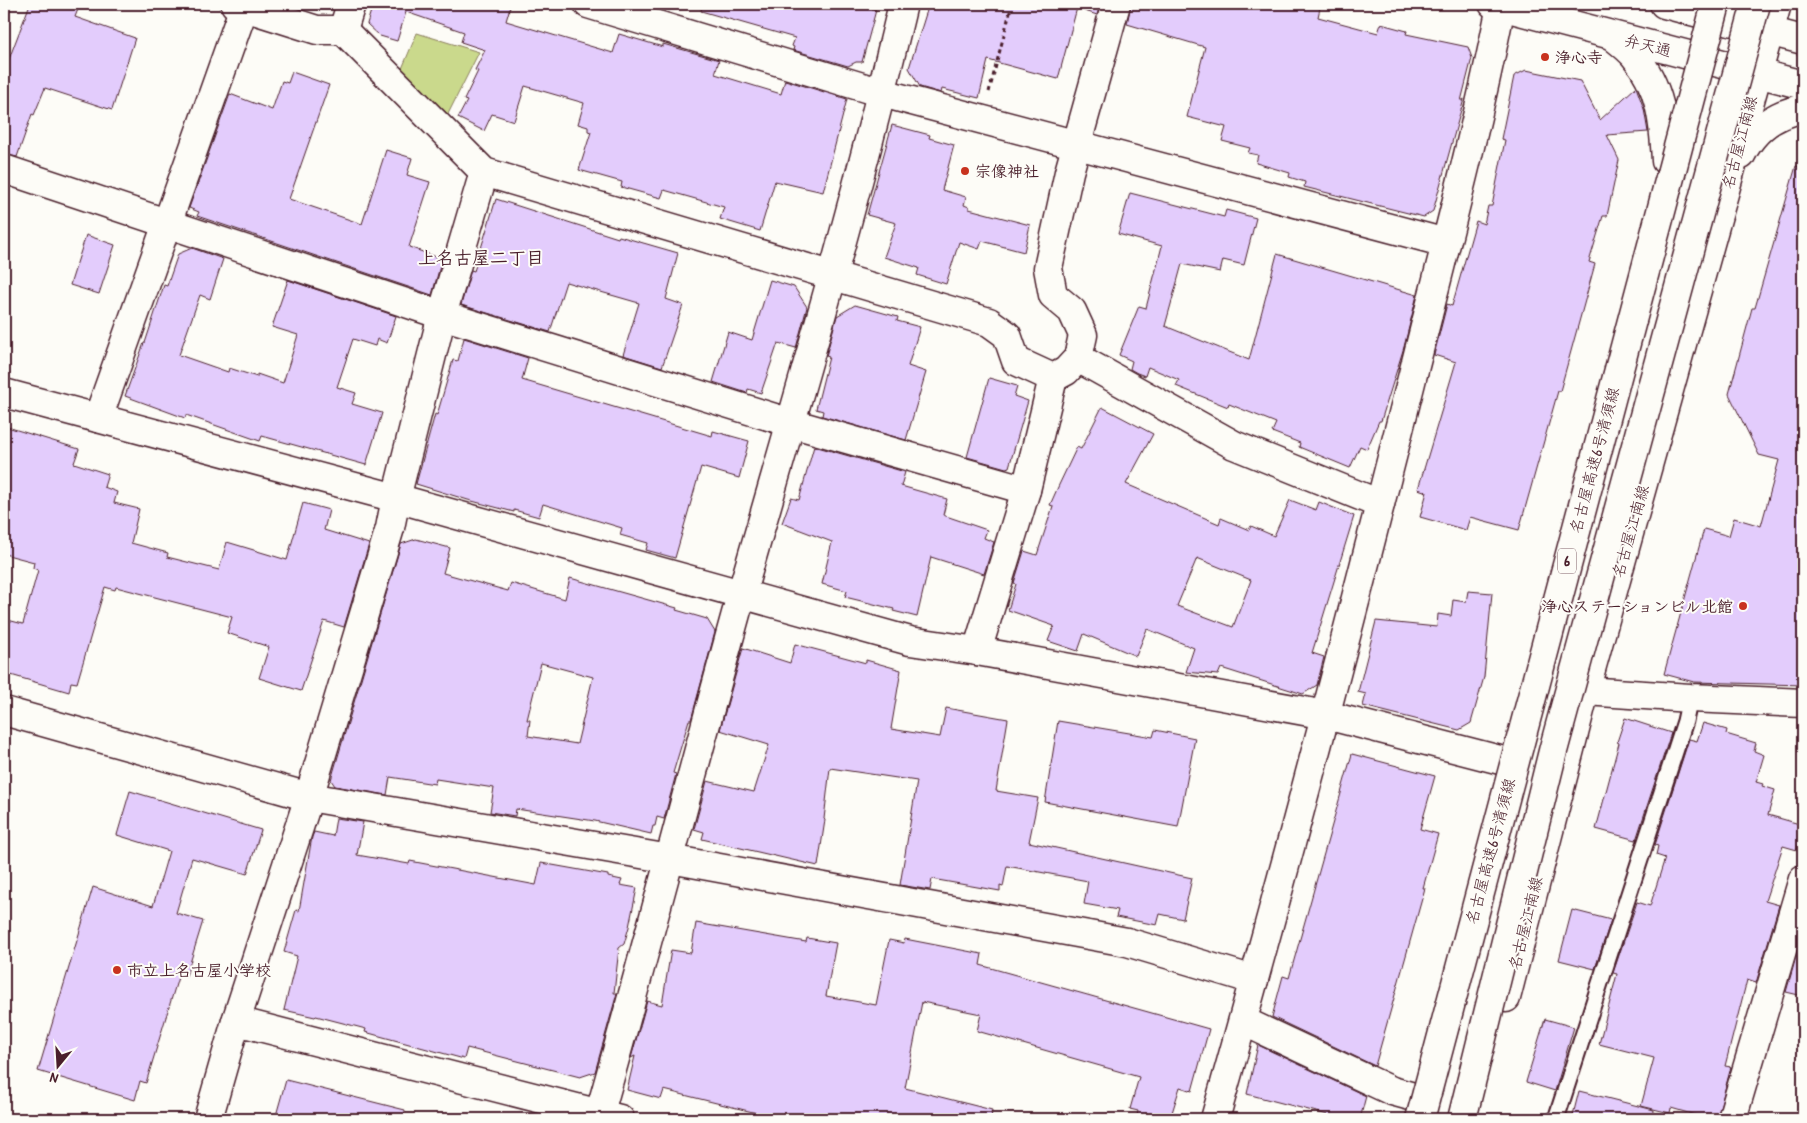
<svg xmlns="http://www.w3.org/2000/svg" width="1807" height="1123" font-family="'Patrick Hand','Klee One',sans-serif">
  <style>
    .green { fill: #cad98c; stroke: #8a7c5c }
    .building { fill: #e3ccfc; stroke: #4a1f2b; fill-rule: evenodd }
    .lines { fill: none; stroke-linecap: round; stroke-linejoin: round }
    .lane-casing { stroke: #4a1f2b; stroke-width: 19 }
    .street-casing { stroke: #4a1f2b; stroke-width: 31 }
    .secondary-casing { stroke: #4a1f2b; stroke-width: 31 }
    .primary-casing { stroke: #4a1f2b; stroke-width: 31 }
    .path { stroke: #4a1f2b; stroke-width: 3; stroke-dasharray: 4 4; stroke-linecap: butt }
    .lane { stroke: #fdfcf7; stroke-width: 15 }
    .street { stroke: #fdfcf7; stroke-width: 28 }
    .secondary { stroke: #fdfcf7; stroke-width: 28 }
    .primary { stroke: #fdfcf7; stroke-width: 28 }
    .highway-bridge-casing { stroke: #4a1f2b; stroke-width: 31; stroke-linecap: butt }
    .highway-bridge { stroke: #fdfcf7; stroke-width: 28 }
    .poi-dot { fill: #c8321e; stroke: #fdfcf7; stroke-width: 2 }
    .labels { text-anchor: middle; stroke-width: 4; stroke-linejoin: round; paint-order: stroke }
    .shield { fill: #fdfcf7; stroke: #806168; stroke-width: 1 }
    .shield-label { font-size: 15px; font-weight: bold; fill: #4a1f2b }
    .street-label { font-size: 16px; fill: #4a1f2b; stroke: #fdfcf7 }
    .poi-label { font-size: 16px; font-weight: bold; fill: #4a1f2b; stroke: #fdfcf7; text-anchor: start }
    .neighbourhood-label { font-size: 18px; font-weight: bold; fill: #4a1f2b; stroke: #fdfcf7 }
  </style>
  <rect width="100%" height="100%" fill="#fdfcf7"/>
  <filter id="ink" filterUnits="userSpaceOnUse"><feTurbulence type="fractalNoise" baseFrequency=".02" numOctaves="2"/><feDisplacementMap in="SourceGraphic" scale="10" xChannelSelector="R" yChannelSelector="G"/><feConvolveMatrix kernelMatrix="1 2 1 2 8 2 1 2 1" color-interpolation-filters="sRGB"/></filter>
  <g filter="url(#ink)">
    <polygon class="green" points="417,33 479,52 448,114 401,71"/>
    <g class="building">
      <polygon points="30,4 80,4 75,17 135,38 112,110 45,88 34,115 32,114 17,157 4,154 4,72"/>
      <polygon points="373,4 511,4 506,21 613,53 619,34 663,47 663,44 719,60 715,74 781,94 785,80 847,99 823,192 775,181 760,231 720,219 724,207 664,190 661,198 621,187 622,182 579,170 591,132 588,131 588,127 578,124 584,103 525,86 514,121 492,114 484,131 458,118 467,101 464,100 478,71 475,70 485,50 461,42 464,32 406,12 397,41 380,36 367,24"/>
      <polygon points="702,4 854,4 876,10 862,62 856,62 848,66 793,50 794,47 792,46 795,38 701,11"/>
      <polygon points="929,4 1078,4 1058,79 988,60 979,98 942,89 941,93 920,87 909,68"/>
      <polygon points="1083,4 1100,4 1097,15 1082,10"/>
      <polygon points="1131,4 1305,4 1320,8 1318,17 1378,33 1381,24 1407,31 1406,34 1468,47 1472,58 1461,101 1464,99 1433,211 1424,217 1304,187 1305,182 1289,177 1290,173 1256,163 1258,155 1248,153 1250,148 1222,141 1226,127 1187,117 1205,47 1127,24"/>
      <polygon points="1526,70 1580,81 1600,120 1636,87 1644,109 1648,132 1607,135 1619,160 1607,216 1603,216 1589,262 1595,264 1560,391 1558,391 1519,530 1470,517 1466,530 1420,517 1427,492 1418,489 1456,362 1434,355 1447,304 1452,306 1476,221 1484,224 1488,206 1492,206 1505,140 1501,139 1514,76"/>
      <polygon points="292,72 329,85 289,199 362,224 386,150 412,158 407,175 430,182 409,247 442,259 432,295 197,216 199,212 189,208 230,94 272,110 282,81 288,83"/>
      <polygon points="892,125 930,135 929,138 954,145 942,190 966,197 964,205 969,207 969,209 1030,225 1024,252 982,241 979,249 959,242 946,284 917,275 919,268 884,257 896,223 867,215"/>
      <polygon points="1796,166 1803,167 1803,685 1694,682 1664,674 1704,529 1729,536 1734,518 1761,526 1779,460 1759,455 1729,394 1752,308 1755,308"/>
      <polygon points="1130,193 1224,217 1226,210 1256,218 1244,265 1223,260 1220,272 1182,264 1165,326 1249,360 1277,254 1417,295 1404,347 1381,421 1379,421 1367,449 1360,446 1350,468 1299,447 1300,443 1272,432 1276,423 1229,404 1228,407 1176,386 1179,380 1148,367 1145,376 1137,373 1130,369 1132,361 1119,355 1139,306 1146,308 1162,246 1118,234"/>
      <polygon points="496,199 618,238 619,236 678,253 666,299 683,305 662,367 623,355 639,303 566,282 550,332 461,305 471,270 474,271 475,268"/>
      <polygon points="86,235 115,245 99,294 70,285"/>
      <polygon points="192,248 223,259 210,299 200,295 179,355 228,372 229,368 257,377 257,374 283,383 298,335 272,327 288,280 396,316 387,343 377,339 375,346 353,339 337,387 356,393 352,404 382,413 366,465 262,436 260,441 186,415 185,418 125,396 144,343 145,343 164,285 167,286 178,254"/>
      <polygon points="770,280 794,287 807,307 796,348 778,343 761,393 748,389 747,393 713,382 728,332 752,340"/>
      <polygon points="855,305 898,317 897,321 920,327 908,366 926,372 906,440 822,416 823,411 816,409 829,357 826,356 837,316"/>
      <polygon points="464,338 528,358 522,380 712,436 713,431 749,441 739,478 701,467 675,558 646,550 648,543 620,535 622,528 543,504 539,517 514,510 514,512 468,500 416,484 435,414 437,415 453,360 458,361"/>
      <polygon points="989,378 1017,386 1014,396 1028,401 1009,467 1006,468 967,457"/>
      <path d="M 1102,407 L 1153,434 L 1126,484 L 1219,524 L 1221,518 L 1249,530 L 1251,526 L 1274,536 L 1290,500 L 1316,510 L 1319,502 L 1354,516 L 1312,653 L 1324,657 L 1317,685 L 1303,694 L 1221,668 L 1218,675 L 1186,672 L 1194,648 L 1147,629 L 1136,656 L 1084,634 L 1078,651 L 1048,641 L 1054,626 L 1008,610 L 1016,584 L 1014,583 L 1024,551 L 1037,555 L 1053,506 L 1050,505 L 1058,487 L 1077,447 L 1081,449 ZM 1197,558 L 1251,580 L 1233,627 L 1177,606 Z"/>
      <polygon points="4,426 79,449 74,463 108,474 104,487 117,492 114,503 139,509 131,543 168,553 167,557 219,570 227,542 287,560 303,503 329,510 324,530 369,544 344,627 324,621 301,691 259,678 269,647 227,633 232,617 116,587 115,590 105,587 77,683 71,682 69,692 4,673 4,619 23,624 38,570 33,568 34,562 4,554"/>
      <polygon points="814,446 905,472 901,486 947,499 943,515 987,530 984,538 994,542 984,574 931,557 917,617 893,611 894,609 845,597 847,591 822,584 832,542 782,523 791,498 799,500"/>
      <path d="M 416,539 L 450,548 L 443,573 L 508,591 L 511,583 L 565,599 L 570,578 L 677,608 L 676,610 L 707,619 L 715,632 L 691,720 L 689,720 L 673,773 L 676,774 L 664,819 L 657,817 L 655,826 L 653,826 L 651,834 L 595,821 L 516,809 L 515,816 L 490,812 L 494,788 L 436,779 L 435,784 L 390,777 L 387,795 L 335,786 L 331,780 L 401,544 ZM 541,663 L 593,677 L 577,744 L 528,736 L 530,720 L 527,720 Z"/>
      <polygon points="1468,591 1492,593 1484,677 1471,723 1459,730 1363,706 1366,694 1358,692 1376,621 1437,627 1438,614 1451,616 1453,600 1466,602"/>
      <polygon points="795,644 866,663 866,660 901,670 891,729 940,737 946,708 1008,719 996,791 1038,798 1029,842 1192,878 1183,919 1160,914 1157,925 1116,917 1118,910 1084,904 1088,881 1007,866 1003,887 1000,886 1000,891 932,879 930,890 900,885 917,781 830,768 824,819 825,820 818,866 702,839 704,832 694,829 707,781 754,792 769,745 720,730 743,648 790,663"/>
      <polygon points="1625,718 1671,733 1636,840 1596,829 1619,743 1617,742"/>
      <polygon points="1058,721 1153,737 1155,730 1195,738 1178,827 1045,802"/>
      <polygon points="1703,723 1727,730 1726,734 1756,743 1754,751 1764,755 1756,782 1763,784 1762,786 1775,790 1768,815 1803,825 1797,850 1783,846 1765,901 1779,905 1756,983 1747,980 1725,1066 1731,1067 1717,1119 1709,1119 1671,1108 1670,1113 1641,1106 1654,1058 1599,1044 1617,974 1613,973 1637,902 1650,906 1665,858 1656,855 1658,846 1655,845 1689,739 1697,741"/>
      <polygon points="1352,754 1435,776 1420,829 1438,834 1423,888 1425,888 1375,1066 1272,1017 1283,976 1289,978"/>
      <polygon points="130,791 261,830 247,874 192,858 176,913 203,921 186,976 179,974 146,1083 140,1081 135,1100 38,1071 93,887 153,906 169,851 117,835"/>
      <polygon points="336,818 363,822 357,855 409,864 410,861 536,885 541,863 608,875 608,877 622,880 620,885 637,888 629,927 624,944 619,948 614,993 617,993 595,1072 580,1077 467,1048 464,1059 365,1032 366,1029 316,1016 315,1017 284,1010 297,956 284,952 296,910 299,911 312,837 314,832 333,836"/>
      <polygon points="1572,910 1611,920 1595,969 1559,960"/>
      <polygon points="696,923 806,942 807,938 836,943 826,996 876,1005 889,940 904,943 905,939 982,954 980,965 1209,1029 1192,1091 1180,1087 1170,1119 1136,1119 1138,1111 1130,1109 1139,1077 977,1031 981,1014 922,1002 905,1088 992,1110 991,1119 781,1119 664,1090 661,1099 627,1090 635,1056 631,1058 647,1001 662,1005 671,950 691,953"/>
      <polygon points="1803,933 1803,996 1786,992"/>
      <polygon points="1545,1019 1574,1027 1555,1091 1526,1082"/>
      <polygon points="1258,1045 1366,1096 1360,1119 1327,1119 1328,1115 1247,1094"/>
      <polygon points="286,1080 405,1110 404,1119 275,1119"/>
      <polygon points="1579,1091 1654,1110 1653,1119 1572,1119"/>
    </g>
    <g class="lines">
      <g class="lane-casing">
        <polyline id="lane" points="1556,1119 1685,721 1690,698"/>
      </g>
      <g class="street-casing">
        <g id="street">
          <polyline points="235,4 317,30 343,30 484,172 989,322 1007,335 1016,361 1053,378 1066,371 1078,358 1083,335 1072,311 1053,295 1048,268 1069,172 1116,4"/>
          <polyline points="588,4 882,93 1446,243"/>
          <polyline points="343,30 351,4"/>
          <polyline points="4,169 442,315 791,423 1026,490"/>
          <polyline points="1078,358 1234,445 1380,504"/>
          <polyline points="4,393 396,498 910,641 977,651 1326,715 1504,761"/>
          <polyline points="98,418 244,7"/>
          <polyline points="977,651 1026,490 1053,378"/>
          <polyline points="1585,691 1690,698 1803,703"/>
          <polyline points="4,711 309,797 670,859 1127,942 1254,980"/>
          <polyline points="236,1021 620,1119"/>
          <polyline points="1243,1021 1392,1091 1414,1097"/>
          <polyline points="208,1119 236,1021 309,797 390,528 396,498 442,315 484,172"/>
          <path d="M 598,1119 C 648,944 693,768 742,592 C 798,397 856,202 903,4"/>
          <path d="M 1215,1119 C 1284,875 1349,629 1411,382 C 1442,258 1476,132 1501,6"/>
          <polyline points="1732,1119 1803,879"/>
        </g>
      </g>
      <g class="secondary-casing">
        <g id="secondary">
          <polyline points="1493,4 1803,85"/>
          <polyline points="1664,4 1803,40"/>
        </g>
      </g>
      <g class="primary-casing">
        <g id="primary">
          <path d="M 1614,37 C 1621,43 1628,48 1634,55 C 1661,86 1664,123 1666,161"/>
          <path d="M 1741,155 C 1754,129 1776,113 1803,109"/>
          <polyline points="1506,998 1585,691 1777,4"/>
        </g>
      </g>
      <polyline class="path" points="989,92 1012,4"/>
      <use href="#lane" class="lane"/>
      <use href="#street" class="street"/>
      <use href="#secondary" class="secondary"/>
      <use href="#primary" class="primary"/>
      <g class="highway-bridge-casing">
        <g id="highway-bridge">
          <polyline points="1420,1119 1716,4"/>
          <polyline points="1462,1119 1553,751 1756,4"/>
        </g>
      </g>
      <use href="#highway-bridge" class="highway-bridge"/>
    </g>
  </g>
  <g class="poi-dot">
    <circle cx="1545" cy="57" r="5"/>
    <circle cx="965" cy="171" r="5"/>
    <circle cx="1743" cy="606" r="5"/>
    <circle cx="117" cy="970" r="5"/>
  </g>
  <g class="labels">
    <rect class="shield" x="1558" y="548.5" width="18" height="25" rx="4"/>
    <g class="shield-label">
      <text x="1567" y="566">6</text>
    </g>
    <g class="street-label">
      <text transform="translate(1648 45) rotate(14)" y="6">弁天通</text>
      <text transform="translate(1739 142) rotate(-75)" y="6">名古屋江南線</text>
      <text transform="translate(1594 460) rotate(-75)" y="6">名古屋高速6号清須線</text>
      <text transform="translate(1630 531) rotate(-74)" y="6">名古屋江南線</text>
      <text transform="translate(1490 851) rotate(-75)" y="6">名古屋高速6号清須線</text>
      <text transform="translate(1525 923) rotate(-76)" y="6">名古屋江南線</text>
    </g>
    <g class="poi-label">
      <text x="1555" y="63">浄心寺</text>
      <text x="975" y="177">宗像神社</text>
      <text x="1733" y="612" text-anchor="end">浄心ステーションビル北館</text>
      <text x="127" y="976">市立上名古屋小学校</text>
    </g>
    <g class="neighbourhood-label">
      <text x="481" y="264">上名古屋二丁目</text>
    </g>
  </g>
  <rect width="1807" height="1123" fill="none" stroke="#fdfcf7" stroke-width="20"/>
  <rect x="10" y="10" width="1787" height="1103" fill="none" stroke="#4a1f2b" stroke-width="2" filter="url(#ink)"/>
  <g transform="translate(58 1066) rotate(198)" stroke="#fdfcf7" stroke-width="4" paint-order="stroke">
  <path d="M0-4L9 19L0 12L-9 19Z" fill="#4a1f2b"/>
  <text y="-8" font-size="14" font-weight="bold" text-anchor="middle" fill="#4a1f2b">N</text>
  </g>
</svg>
